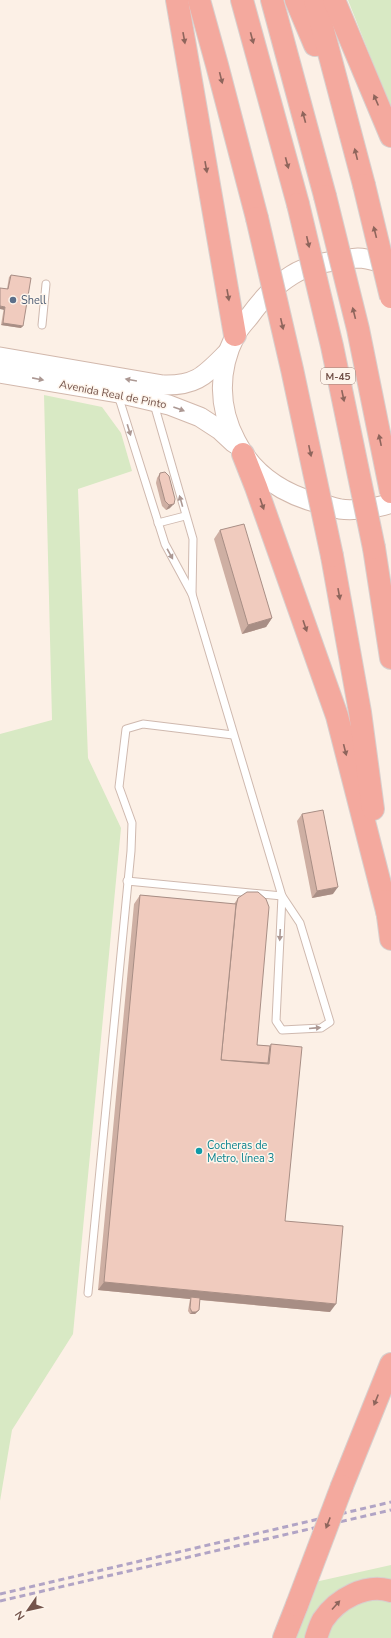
<svg xmlns="http://www.w3.org/2000/svg" width="391" height="1638" font-family="'Nunito Sans',sans-serif">
  <style>
    .green { fill: #d8e9c4 }
    .lines { fill: none; stroke-linecap: round; stroke-linejoin: round }
    .service-casing { stroke: #cfb9af; stroke-width: 9 }
    .secondary-casing { stroke: #d2b8ac; stroke-width: 21 }
    .motorway-casing { stroke: #d8cfcd; stroke-width: 24 }
    .service { stroke: #fff; stroke-width: 7 }
    .secondary { stroke: #fff; stroke-width: 19 }
    .motorway { stroke: #f4a99e; stroke-width: 22 }
    .rail { stroke: #b1a4c5; stroke-width: 3; stroke-dasharray: 6 4; stroke-linecap: butt }
    .motorway-bridge-casing { stroke: #d8cfcd; stroke-width: 24; stroke-linecap: butt }
    .motorway-bridge { stroke: #f4a99e; stroke-width: 22 }
    .wall { fill: #ceafa3 }
    .shaded-wall { fill: #a88e85 }
    .building { fill: #f0cbbe; stroke: #a88e85 }
    .oneway { fill: #8e655c }
    .oneway2 { fill: #ac9893 }
    .service-dot { fill: #5c6f8a; stroke: #fef5ec; stroke-width: 1.5 }
    .culture-dot { fill: #0f9aa8; stroke: #fef5ec; stroke-width: 1.5 }
    .labels { text-anchor: middle; stroke-width: 3; stroke-linejoin: round; paint-order: stroke }
    .shield { fill: #fef5ec; stroke: #9d847b; stroke-width: 1 }
    .shield-label { font-size: 10px; font-weight: bold; fill: #74544b }
    .service-label { font-size: 11px; fill: #4e5e75; stroke: #fef5ec; text-anchor: start }
    .street-label { font-size: 11px; fill: #74544b; stroke: #fef5ec }
    .culture-label { font-size: 11px; fill: #0d838f; stroke: #fef5ec; text-anchor: start }
  </style>
  <rect width="100%" height="100%" fill="#fcf0e6"/>
  <g class="green">
    <polygon points="348,0 391,0 391,109"/>
    <polygon points="44,395 102,407 121,433 132,471 78,489 88,758 121,828 73,1334 12,1430 0,1501 0,734 52,720"/>
    <polygon points="391,1565 391,1638 294,1638 315,1582"/>
  </g>
  <g class="lines">
    <g class="service-casing">
      <g id="service">
        <polyline points="42,325 46,284"/>
        <polyline points="118,395 165,544 192,594 282,896 300,923 330,1022 321,1028 282,1030 276,1021 282,896"/>
        <polyline points="154,404 193,539 192,594"/>
        <polyline points="158,523 185,516"/>
        <polyline points="127,881 282,896"/>
        <polyline points="88,1293 131,851 132,823 119,787 126,729 143,724 233,735"/>
      </g>
    </g>
    <g class="secondary-casing">
      <g id="secondary">
        <path d="M 391,265 C 381,263 369,258 358,258 C 338,259 309,264 292,275 C 273,287 262,299 249,317 C 244,323 238,329 235,336 C 218,370 218,407 236,441 C 252,473 280,492 314,502 C 323,504 332,507 340,509 C 353,511 379,508 391,503"/>
        <path d="M 0,357 L 163,385 C 197,386 205,375 228,352"/>
        <polyline points="0,373 118,393 169,405 200,417 220,430 234,443"/>
      </g>
    </g>
    <g class="motorway-casing">
      <g id="motorway">
        <polyline points="177,0 235,335"/>
        <polyline points="199,0 217,65 257,218"/>
        <polyline points="242,0 298,204"/>
        <polyline points="272,0 325,196"/>
        <polyline points="296,0 315,45"/>
        <polyline points="315,0 364,185"/>
        <polyline points="334,0 391,136"/>
        <polyline points="243,454 256,487 337,716 388,915"/>
        <polyline points="374,548 391,658"/>
        <polyline points="332,556 360,712 373,809"/>
        <polyline points="386,901 391,939"/>
        <polyline points="342,1486 391,1364"/>
        <polyline points="284,1638 297,1605"/>
        <path d="M 316,1638 C 318,1632 320,1625 323,1620 C 337,1599 366,1583 391,1591"/>
      </g>
    </g>
    <use href="#service" class="service"/>
    <use href="#secondary" class="secondary"/>
    <use href="#motorway" class="motorway"/>
    <g class="rail">
      <polyline points="0,1594 391,1502"/>
      <polyline points="0,1601 391,1510"/>
    </g>
    <g class="motorway-bridge-casing">
      <g id="motorway-bridge">
        <polyline points="364,185 391,297"/>
        <polyline points="325,196 358,329 391,492"/>
        <polyline points="298,204 332,346 374,548"/>
        <polyline points="257,218 292,369 332,556"/>
        <polyline points="297,1605 342,1486"/>
      </g>
    </g>
    <use href="#motorway-bridge" class="motorway-bridge"/>
  </g>
  <g class="wall">
    <polygon points="11,275 21,328 1,325 9,277"/>
    <polygon points="160,473 170,508 166,510 162,506 156,483 157,478"/>
    <polygon points="220,530 272,618 266,627 242,634 214,539"/>
    <polygon points="302,814 333,894 312,898 297,821"/>
    <polygon points="140,895 234,904 238,898 257,1045 270,1046 271,1044 285,1221 330,1312 200,1300 199,1310 195,1314 190,1314 188,1311 190,1299 98,1290 134,904"/>
  </g>
  <g class="shaded-wall">
    <polygon points="0,306 5,307 4,310 0,309"/>
    <polygon points="3,323 23,326 21,328 1,325"/>
    <polygon points="174,504 170,508 166,510 169,505"/>
    <polygon points="272,618 266,627 242,634 248,625"/>
    <polygon points="338,887 333,894 312,898 317,891"/>
    <polygon points="104,1282 336,1304 330,1312 191,1299 191,1297 190,1299 98,1290"/>
    <polygon points="199,1310 195,1314 190,1314 192,1312"/>
  </g>
  <g class="building">
    <polygon points="11,275 31,278 23,326 3,323 5,307 0,306 0,288 8,289"/>
    <polygon points="165,472 169,476 175,499 174,504 169,505 165,501 159,478 160,473"/>
    <polygon points="244,524 272,618 248,625 220,530"/>
    <polygon points="323,810 338,887 317,891 302,814"/>
    <polygon points="247,892 258,892 266,899 269,907 257,1045 270,1046 268,1063 221,1060 236,906 238,898"/>
    <polygon points="140,895 236,904 221,1060 269,1064 271,1044 302,1047 285,1221 343,1226 336,1304 104,1282"/>
    <polygon points="191,1297 200,1298 199,1310 196,1312 192,1312 190,1308"/>
  </g>
  <defs><path id="oneway-solid" d="M-6-.8H1V-3.2L6.5 0L1 3.2V.8H-6Z"/></defs>
  <g class="oneway">
    <use href="#oneway-solid" transform="translate(184 38) rotate(80)"/>
    <use href="#oneway-solid" transform="translate(252 38) rotate(75)"/>
    <use href="#oneway-solid" transform="translate(221 78) rotate(76)"/>
    <use href="#oneway-solid" transform="translate(376 100) rotate(-113)"/>
    <use href="#oneway-solid" transform="translate(304 117) rotate(-105)"/>
    <use href="#oneway-solid" transform="translate(356 154) rotate(-104)"/>
    <use href="#oneway-solid" transform="translate(287 163) rotate(75)"/>
    <use href="#oneway-solid" transform="translate(206 167) rotate(80)"/>
    <use href="#oneway-solid" transform="translate(375 232) rotate(-104)"/>
    <use href="#oneway-solid" transform="translate(308 242) rotate(77)"/>
    <use href="#oneway-solid" transform="translate(228 295) rotate(80)"/>
    <use href="#oneway-solid" transform="translate(354 313) rotate(-104)"/>
    <use href="#oneway-solid" transform="translate(282 324) rotate(77)"/>
    <use href="#oneway-solid" transform="translate(343 396) rotate(78)"/>
    <use href="#oneway-solid" transform="translate(380 440) rotate(-102)"/>
    <use href="#oneway-solid" transform="translate(310 451) rotate(78)"/>
    <use href="#oneway-solid" transform="translate(262 504) rotate(71)"/>
    <use href="#oneway-solid" transform="translate(339 594) rotate(80)"/>
    <use href="#oneway-solid" transform="translate(305 626) rotate(71)"/>
    <use href="#oneway-solid" transform="translate(345 750) rotate(76)"/>
    <use href="#oneway-solid" transform="translate(376 1400) rotate(112)"/>
    <use href="#oneway-solid" transform="translate(328 1523) rotate(111)"/>
    <use href="#oneway-solid" transform="translate(336 1605) rotate(-48)"/>
  </g>
  <g class="oneway2">
    <use href="#oneway-solid" transform="translate(38 379) rotate(11)"/>
    <use href="#oneway-solid" transform="translate(131 380) rotate(-170)"/>
    <use href="#oneway-solid" transform="translate(179 409) rotate(20)"/>
    <use href="#oneway-solid" transform="translate(129 430) rotate(73)"/>
    <use href="#oneway-solid" transform="translate(181 501) rotate(-106)"/>
    <use href="#oneway-solid" transform="translate(170 554) rotate(61)"/>
    <use href="#oneway-solid" transform="translate(280 935) rotate(93)"/>
    <use href="#oneway-solid" transform="translate(315 1028) rotate(-5)"/>
  </g>
  <circle class="service-dot" cx="13" cy="300" r="4"/>
  <circle class="culture-dot" cx="199" cy="1151" r="4"/>
  <g class="labels">
    <rect class="shield" x="321" y="368" width="34" height="16" rx="3"/>
    <g class="shield-label">
      <text x="338" y="380">M-45</text>
    </g>
    <g class="service-label">
      <text x="21" y="304">Shell</text>
    </g>
    <g class="street-label">
      <text transform="translate(113 394) rotate(11)" y="4">Avenida Real de Pinto</text>
    </g>
    <g class="culture-label">
      <text x="207" y="1149">Cocheras de<tspan x="207" dy="13">Metro, línea 3</tspan></text>
    </g>
  </g>
  <g transform="translate(28 1610) rotate(236)" stroke="#fef5ec" stroke-width="3" paint-order="stroke">
  <path d="M0-3L7 15L0 10L-7 15Z" fill="#74544b"/>
  <text y="-6" font-size="11" font-weight="bold" text-anchor="middle" fill="#74544b">N</text>
  </g>
</svg>
